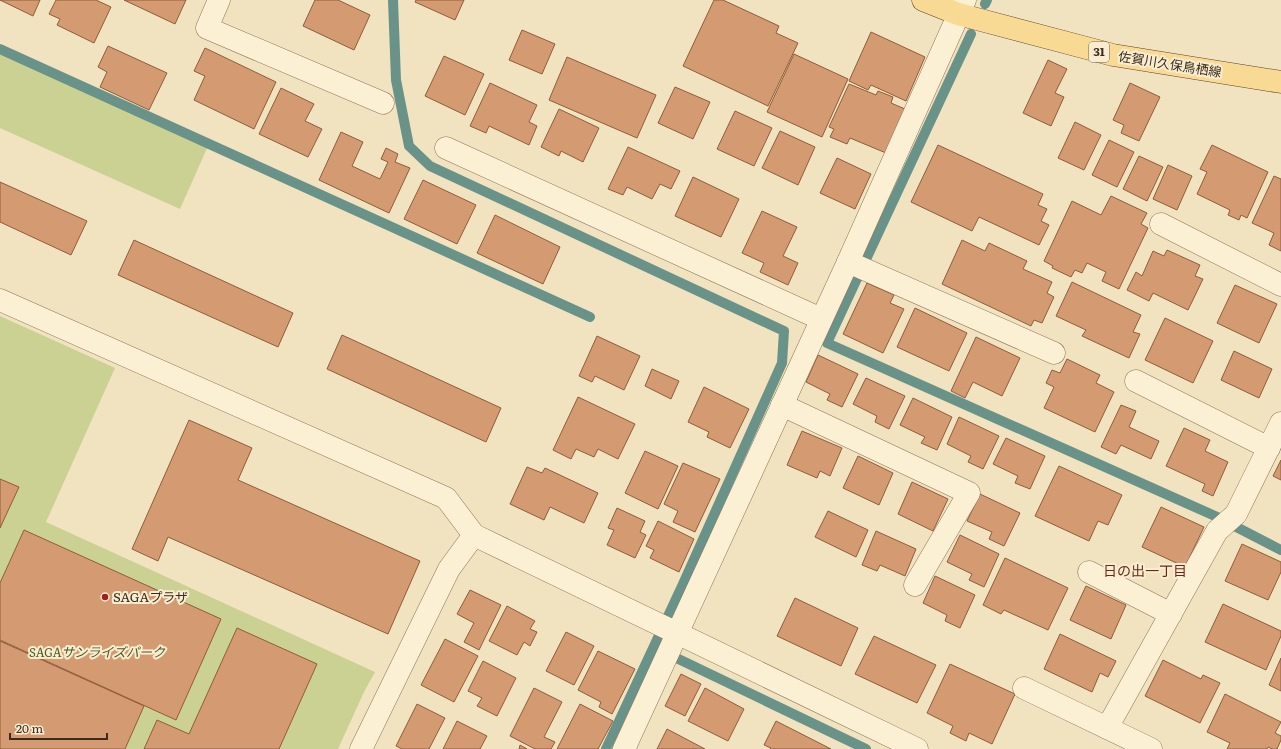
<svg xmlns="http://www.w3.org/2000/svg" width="1281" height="749" font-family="Literata,'Noto Sans JP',serif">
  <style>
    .green { fill: #cad193 }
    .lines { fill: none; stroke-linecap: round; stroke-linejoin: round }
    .stream { stroke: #699389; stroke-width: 10 }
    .building { fill: #d49b72; stroke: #8f5c39 }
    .minor-casing { stroke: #8d7456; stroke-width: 23 }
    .major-casing { stroke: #5b412b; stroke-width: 23 }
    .minor { stroke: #fcf0d4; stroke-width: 22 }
    .major { stroke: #f9da94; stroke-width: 22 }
    .poi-dot { fill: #a22021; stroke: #f9edd1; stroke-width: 1.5 }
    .labels { text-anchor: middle; stroke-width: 4; stroke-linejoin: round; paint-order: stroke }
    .shield { fill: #f9edd1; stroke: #746552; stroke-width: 1 }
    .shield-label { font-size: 12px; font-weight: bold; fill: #3b2b1c }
    .street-label { font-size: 13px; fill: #3b2b1c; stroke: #f9edd1 }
    .poi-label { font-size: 13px; fill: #3b2b1c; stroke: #f9edd1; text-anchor: start }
    .park-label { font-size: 13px; font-style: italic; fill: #4b5a20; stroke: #f9edd1 }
    .neighbourhood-label { font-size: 14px; fill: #6c2917; stroke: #f9edd1 }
  </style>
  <rect width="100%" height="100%" fill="#f2e3c0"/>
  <g class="green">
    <polygon points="0,52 208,146 180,209 0,128"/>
    <polygon points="0,316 115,368 46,522 375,672 364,692 338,749 0,749"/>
  </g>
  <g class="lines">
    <g class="stream">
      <polyline points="393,0 396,80 409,146 430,166 784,331 782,363 683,584 606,749"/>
      <polyline points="985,4 987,0"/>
      <polyline points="971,34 827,343 1215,516 1281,550"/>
      <polyline points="0,49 590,317"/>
      <polyline points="666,653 866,749"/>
    </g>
  </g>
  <g class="building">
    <polygon points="0,0 40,0 33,16"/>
    <polygon points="56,0 96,0 111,7 94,43 57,25 60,19 49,14"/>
    <polygon points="124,0 186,0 175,24"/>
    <polygon points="315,0 338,0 370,15 354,50 303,26"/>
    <polygon points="416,0 464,0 455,20 415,2"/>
    <polygon points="714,0 723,0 779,26 776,33 798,43 768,106 683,66"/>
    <polygon points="522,30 555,44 542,74 509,60"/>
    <polygon points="871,32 925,57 906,101 871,85 868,90 849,81"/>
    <polygon points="108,46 167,73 149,110 100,87 107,72 98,67"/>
    <polygon points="205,48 276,82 254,129 194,100 205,76 194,71"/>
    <polygon points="794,54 848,79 822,137 767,112"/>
    <polygon points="444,56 484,74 465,115 425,96"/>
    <polygon points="567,57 656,95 637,138 549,100"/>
    <polygon points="1048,60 1067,69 1055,93 1064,97 1051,126 1023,113"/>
    <polygon points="490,83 537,105 529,122 537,126 529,145 489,126 486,133 470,126"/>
    <polygon points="1130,83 1160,97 1139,141 1121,133 1124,125 1113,120"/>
    <polygon points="849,84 876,95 878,91 893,97 891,103 905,109 886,153 850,138 847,144 830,137 834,129 829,127"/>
    <polygon points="675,87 710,102 693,139 658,123"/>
    <polygon points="281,88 314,104 305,121 322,129 308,157 259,134"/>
    <polygon points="559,109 599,128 583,162 561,151 559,156 541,147"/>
    <polygon points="735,111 772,128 754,166 717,149"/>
    <polygon points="1075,122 1101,135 1084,170 1058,158"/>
    <polygon points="780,131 815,147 798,185 762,168"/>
    <polygon points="341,132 363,142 352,166 380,179 388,162 381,159 386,148 398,154 395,162 410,168 389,213 319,180"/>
    <polygon points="1109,140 1134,152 1117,187 1092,175"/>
    <polygon points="938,145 1043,194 1038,205 1047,209 1041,221 1049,225 1039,245 979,217 972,231 911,202"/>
    <polygon points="1212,145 1268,172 1247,218 1241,215 1239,220 1228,215 1230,210 1197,194 1207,172 1200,169"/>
    <polygon points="628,147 680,171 671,189 660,184 652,199 627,187 623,195 608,189"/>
    <polygon points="1139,156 1163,167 1147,201 1123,189"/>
    <polygon points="837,158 871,174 855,209 820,193"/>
    <polygon points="1168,165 1192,176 1177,210 1153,199"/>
    <polygon points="1274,176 1281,179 1281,251 1269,245 1274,233 1252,223"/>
    <polygon points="693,177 739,199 721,237 675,216"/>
    <polygon points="423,180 476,205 457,244 404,219"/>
    <polygon points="0,182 87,221 71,255 0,222"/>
    <polygon points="1111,196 1147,213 1141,224 1148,228 1119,289 1102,281 1106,272 1087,263 1082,273 1075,270 1071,277 1052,268 1053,266 1044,261 1072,201 1101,215"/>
    <polygon points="762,211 797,227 783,256 798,263 788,285 760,272 764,263 742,253"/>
    <polygon points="495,215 560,247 543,284 477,253"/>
    <polygon points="134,240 293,313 278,347 118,275"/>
    <polygon points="962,240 985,251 989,243 1027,261 1023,269 1052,282 1047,293 1054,297 1042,323 1034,320 1031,326 942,284"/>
    <polygon points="1167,250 1200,265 1195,276 1203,279 1188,310 1153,293 1149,301 1127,290 1136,272 1142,276 1153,251 1164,256"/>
    <polygon points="1072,282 1141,315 1133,332 1140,334 1129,358 1082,336 1086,330 1056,316"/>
    <polygon points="867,283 894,295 890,303 904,309 883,353 843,334"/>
    <polygon points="1235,285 1277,304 1259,343 1217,323"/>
    <polygon points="915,308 967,333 949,371 897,347"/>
    <polygon points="1165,318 1213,341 1193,383 1145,360"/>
    <polygon points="342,335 501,408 486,442 327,369"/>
    <polygon points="597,336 640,356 624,390 595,376 592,382 579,376"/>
    <polygon points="976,337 1020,358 1002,396 973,382 965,398 951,391"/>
    <polygon points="1234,351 1272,369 1259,398 1221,380"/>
    <polygon points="818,355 858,374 842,407 827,400 830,394 806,382"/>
    <polygon points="1067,359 1100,375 1096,383 1114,392 1095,432 1044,408 1054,387 1046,383 1052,370 1060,373"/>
    <polygon points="652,369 679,381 671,399 645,386"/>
    <polygon points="866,378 905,396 889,429 875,422 877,416 853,404"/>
    <polygon points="704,387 749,409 730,448 707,437 709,432 688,422"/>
    <polygon points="578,397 635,424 618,459 598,449 594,457 576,449 571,459 553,450"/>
    <polygon points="913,398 952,417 937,450 921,443 925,437 900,425"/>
    <polygon points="1121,405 1136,411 1129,427 1159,441 1151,459 1121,445 1116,454 1101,447"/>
    <polygon points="959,417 999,436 983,469 968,462 971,456 947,444"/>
    <polygon points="189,420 252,448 238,480 420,561 388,634 168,537 158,561 132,549"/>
    <polygon points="1184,428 1210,440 1205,451 1228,462 1213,496 1202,491 1205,484 1166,466"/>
    <polygon points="802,431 842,448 830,476 820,471 817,478 787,465"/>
    <polygon points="1006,438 1045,456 1030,489 1015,483 1018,476 993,464"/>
    <polygon points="645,451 678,466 658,509 625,493"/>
    <polygon points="858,456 893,473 879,505 843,488"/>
    <polygon points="1281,460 1281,480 1273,476"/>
    <polygon points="683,463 720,479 695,532 673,522 678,511 664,504"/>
    <polygon points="1059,466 1122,495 1108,525 1098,521 1089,541 1035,516"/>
    <polygon points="527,467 542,473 545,468 598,493 584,523 550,507 544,520 510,504"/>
    <polygon points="0,479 19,487 0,528"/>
    <polygon points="912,482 948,499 933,531 898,514"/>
    <polygon points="980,494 1020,513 1004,546 989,539 992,532 967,521"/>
    <polygon points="1161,507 1204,527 1185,567 1142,547"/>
    <polygon points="617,508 645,521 640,532 646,535 635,558 607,545 614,530 608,528"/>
    <polygon points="828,511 868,530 856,557 815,537"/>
    <polygon points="658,521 694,539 679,572 650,558 654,550 646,546"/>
    <polygon points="24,530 221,619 176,720 0,640 0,583"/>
    <polygon points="876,531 916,549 905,576 880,565 877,571 862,565"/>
    <polygon points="960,535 999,554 984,587 969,580 972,574 947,562"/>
    <polygon points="1242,544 1281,562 1281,572 1268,600 1225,581"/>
    <polygon points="1005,558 1068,588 1048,630 1004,610 1001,614 983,605"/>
    <polygon points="935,576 975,595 960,628 945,621 947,615 923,603"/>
    <polygon points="1086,586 1126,605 1111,639 1070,620"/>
    <polygon points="470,590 501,605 479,650 464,642 474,623 457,614"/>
    <polygon points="795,598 858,628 841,666 777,636"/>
    <polygon points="1223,604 1281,631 1281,636 1266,670 1205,642"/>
    <polygon points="507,606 535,621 530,629 537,632 530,646 524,642 517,655 489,641"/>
    <polygon points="237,628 317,664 279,749 144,749 157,720 189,734"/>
    <polygon points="566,632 594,646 574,685 546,671"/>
    <polygon points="1060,634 1116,661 1108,677 1100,673 1092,692 1044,669"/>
    <polygon points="874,636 936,665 917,703 855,674"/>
    <polygon points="445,639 478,656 454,702 421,685"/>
    <polygon points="0,641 144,706 125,749 0,749"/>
    <polygon points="598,651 635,669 612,714 599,707 601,702 578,690"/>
    <polygon points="1281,658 1281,691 1269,685"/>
    <polygon points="1163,660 1201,679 1203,675 1220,683 1200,723 1145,696"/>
    <polygon points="483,661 516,678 497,716 477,706 482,698 468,691"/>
    <polygon points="950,664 1015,694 992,744 969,733 966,741 950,733 953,726 927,713"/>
    <polygon points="681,674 701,684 685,716 665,706"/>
    <polygon points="534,688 562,702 544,737 555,742 551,749 535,749 510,736"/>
    <polygon points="705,688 744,709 728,741 688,721"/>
    <polygon points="1225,694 1281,722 1275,733 1281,736 1281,740 1277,749 1272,749 1268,747 1267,749 1227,749 1230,743 1207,732"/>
    <polygon points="417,704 445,718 429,749 402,749 396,746"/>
    <polygon points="580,704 613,721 598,749 557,749"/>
    <polygon points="457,721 487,736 480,749 443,749"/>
    <polygon points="776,721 831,749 770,749 771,748 764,745"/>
    <polygon points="667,729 705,749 657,749"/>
    <polygon points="520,745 527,749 519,749"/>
  </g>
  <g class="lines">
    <g class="minor-casing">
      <g id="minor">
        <polyline points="219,0 207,28 383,103"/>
        <polyline points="446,148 821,319"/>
        <polyline points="1161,224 1281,285"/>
        <polyline points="848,262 1054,353"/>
        <polyline points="0,300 446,498 474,535 917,749"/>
        <polyline points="1136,381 1269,448"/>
        <polyline points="782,405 969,493 915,585"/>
        <polyline points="1089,572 1171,614"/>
        <polyline points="1024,688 1151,749"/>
        <polyline points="1107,728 1217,531 1236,514 1281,423"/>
        <polyline points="361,749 449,569 474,535"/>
        <polyline points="624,749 848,262 965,0"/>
      </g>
    </g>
    <g class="major-casing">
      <polyline id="major" points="923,0 958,14 1113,55 1281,82"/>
    </g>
    <use href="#minor" class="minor"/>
    <use href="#major" class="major"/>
  </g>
  <circle class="poi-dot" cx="105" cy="597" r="4"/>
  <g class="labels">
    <rect class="shield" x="1089" y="42" width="20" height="20" rx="3"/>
    <g class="shield-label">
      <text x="1099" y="56">31</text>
    </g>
    <g class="street-label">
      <text transform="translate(1170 64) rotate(9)" y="5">佐賀川久保鳥栖線</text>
    </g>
    <g class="poi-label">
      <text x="113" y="602">SAGAプラザ</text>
    </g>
    <g class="park-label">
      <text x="97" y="657">SAGAサンライズパーク</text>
    </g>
    <g class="neighbourhood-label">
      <text x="1145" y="576">日の出一丁目</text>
    </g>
  </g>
  <path d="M10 733v6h97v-6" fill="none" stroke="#3b2b1c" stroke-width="2"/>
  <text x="16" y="733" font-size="12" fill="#3b2b1c" stroke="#f9edd1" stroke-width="3" paint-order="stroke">20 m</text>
</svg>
